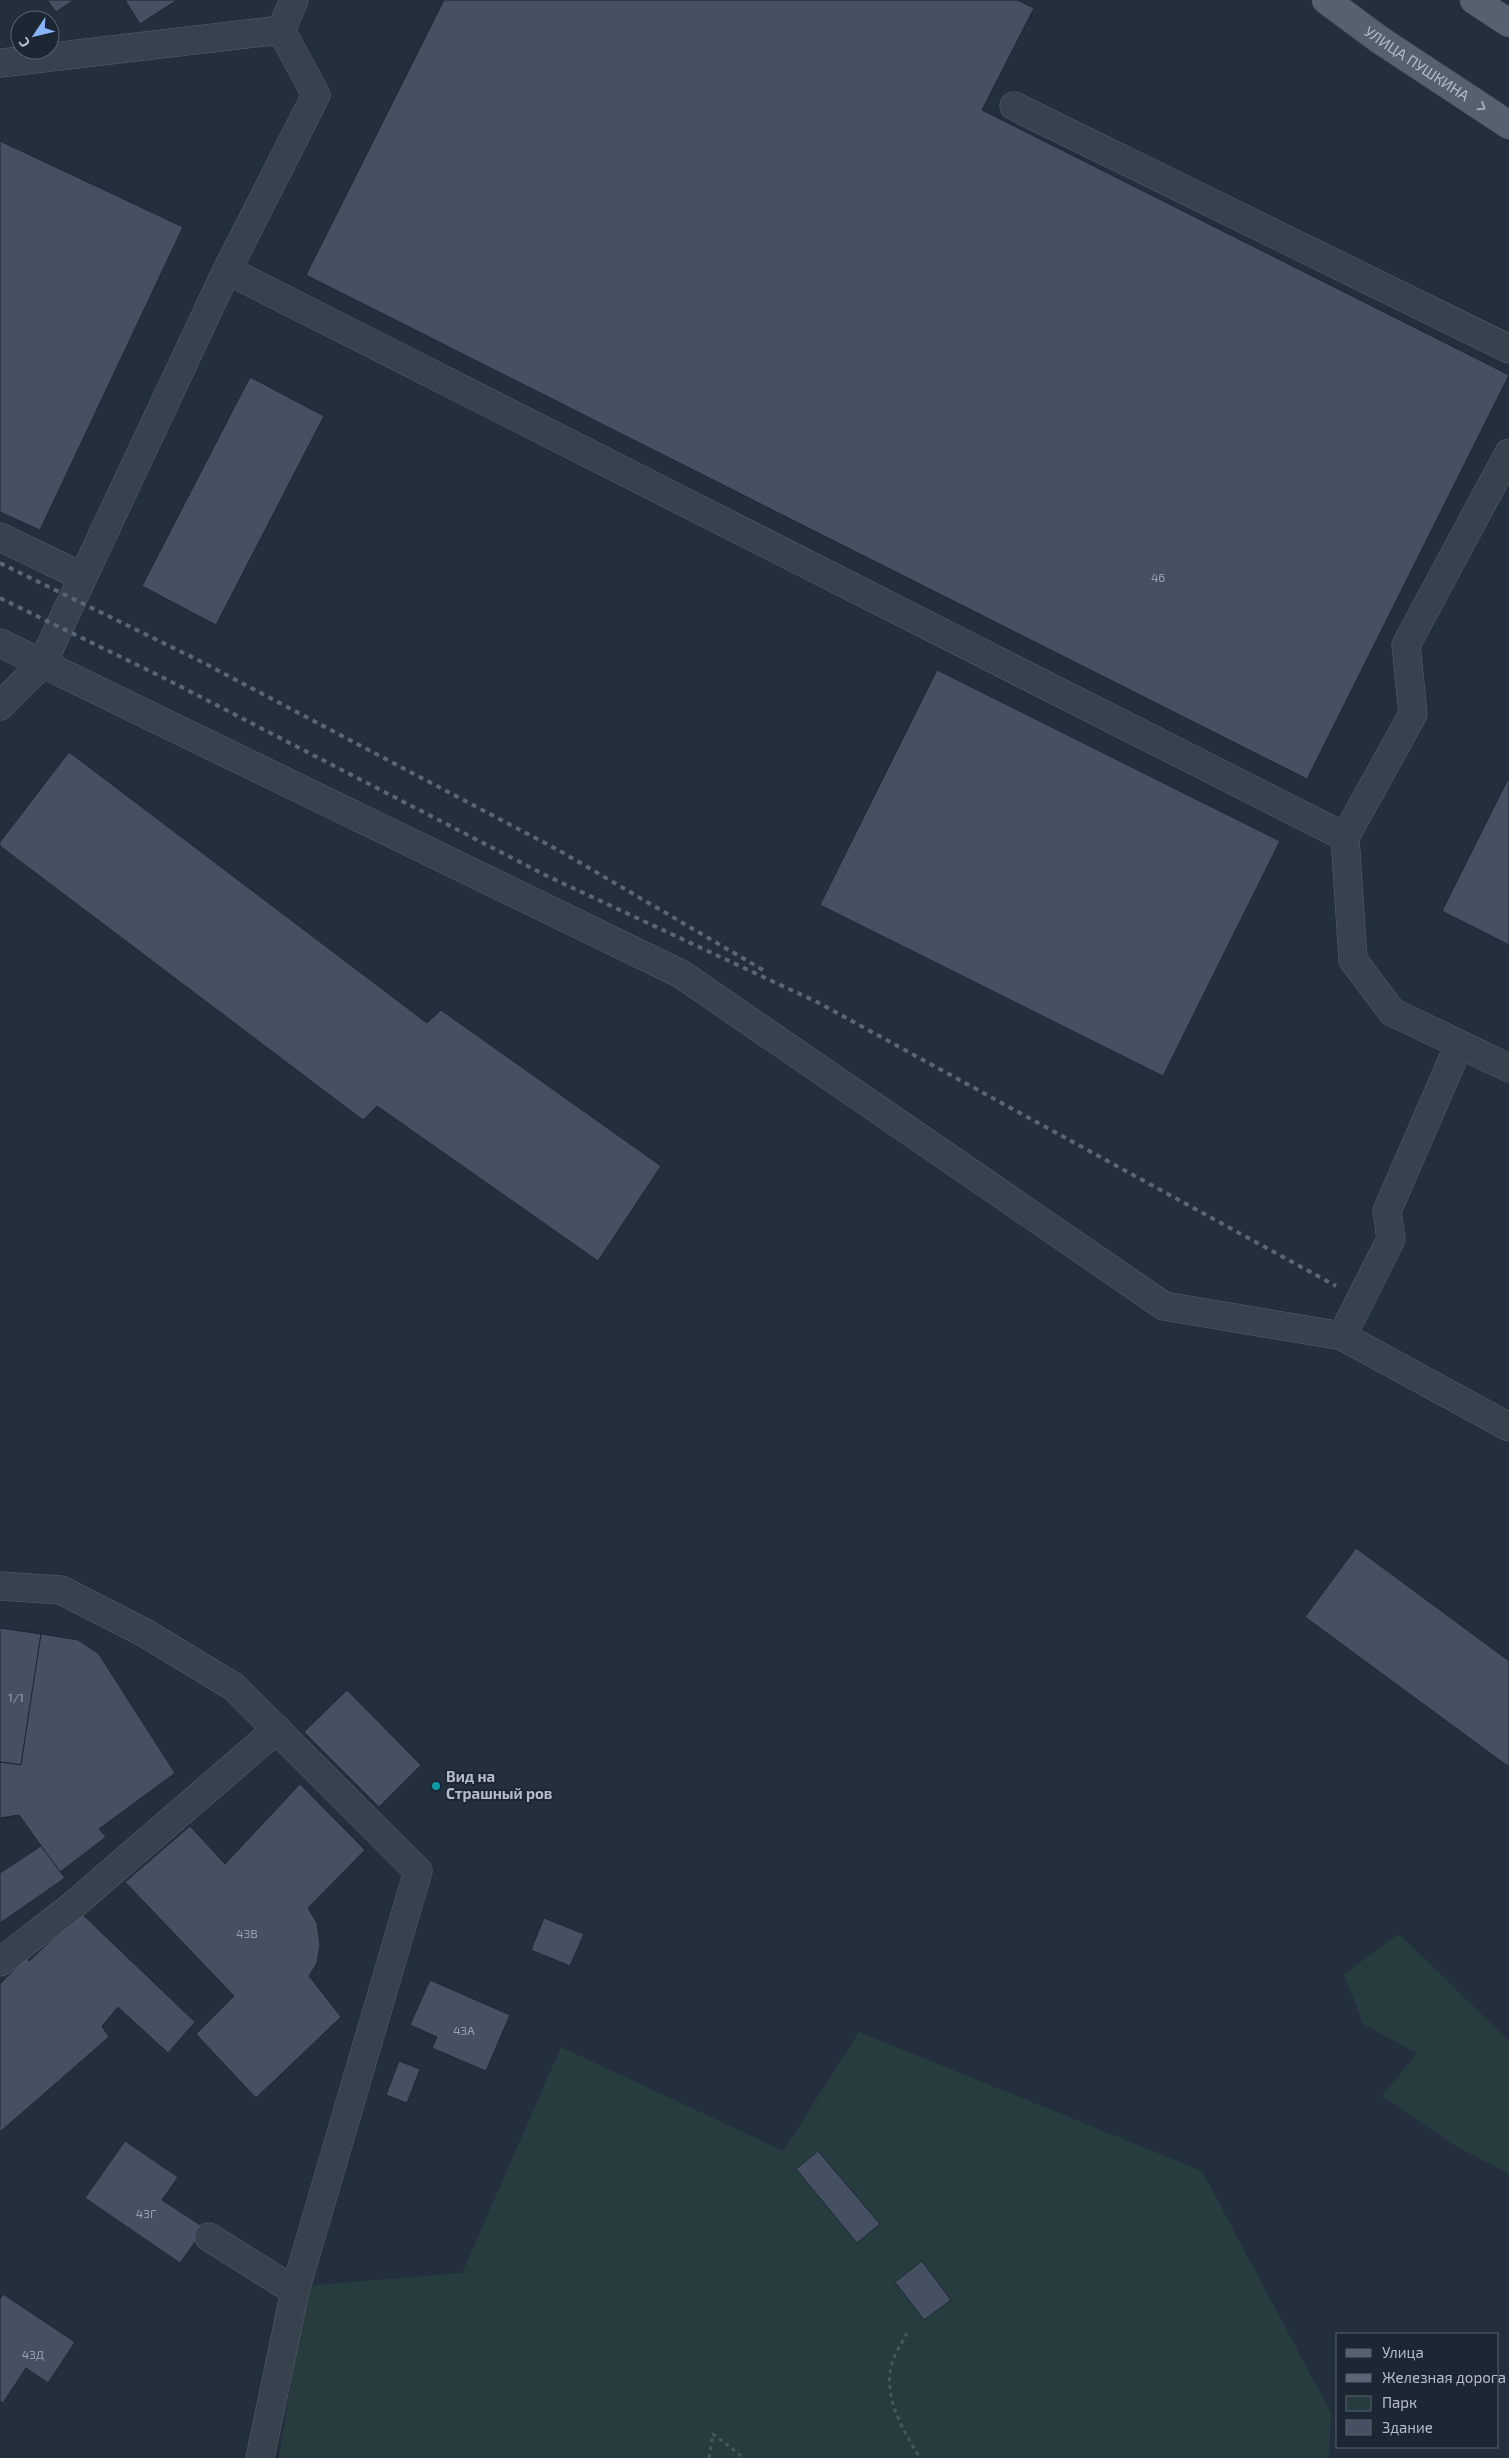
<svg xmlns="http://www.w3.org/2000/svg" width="1509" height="2458" font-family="'Exo 2',sans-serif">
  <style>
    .green { fill: #263c3f }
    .building { fill: #455162; stroke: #1f2835 }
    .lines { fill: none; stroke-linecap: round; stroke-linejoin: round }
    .minor-casing { stroke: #565f6c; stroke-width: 29 }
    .major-casing { stroke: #414a57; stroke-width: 29 }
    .path { stroke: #44595c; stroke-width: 3; stroke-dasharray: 4 4; stroke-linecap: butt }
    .minor { stroke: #38414e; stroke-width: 28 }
    .major { stroke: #56606e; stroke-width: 28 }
    .rail { stroke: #5a6575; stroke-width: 4; stroke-dasharray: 5 5; stroke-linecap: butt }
    .oneway { stroke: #a1aab7 }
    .culture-dot { fill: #0f9aa8; stroke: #1d2633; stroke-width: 2 }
    .labels { text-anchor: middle; stroke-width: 4; stroke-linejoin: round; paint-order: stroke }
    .number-label { font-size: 12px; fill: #98a1af }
    .street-label { font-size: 15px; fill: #b4bcc9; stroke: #1d2633 }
    .poi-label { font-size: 15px; font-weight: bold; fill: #b4bcc9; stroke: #1d2633; text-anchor: start }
  </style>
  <rect width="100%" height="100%" fill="#242f3e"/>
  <g class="green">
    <polygon points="1399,1934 1509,2041 1509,2174 1459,2148 1382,2096 1417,2053 1363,2024 1344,1974"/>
    <polygon points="859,2032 1202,2171 1331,2413 1329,2458 279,2458 306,2286 462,2273 561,2047 783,2151"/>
  </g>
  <g class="building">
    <polygon points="47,0 74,0 56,12"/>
    <polygon points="125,0 177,0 140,24"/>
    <polygon points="444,0 1017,0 1034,8 982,110 1509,375 1307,779 306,275"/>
    <polygon points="0,141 183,227 40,530 0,512"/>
    <polygon points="250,377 324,416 216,625 142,586"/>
    <polygon points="937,670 1280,841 1163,1076 820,905"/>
    <polygon points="69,752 427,1023 441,1010 661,1166 598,1261 377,1106 363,1120 0,846 0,842"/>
    <polygon points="1509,777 1509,945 1442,911"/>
    <polygon points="1356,1548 1509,1661 1509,1767 1305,1617"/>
    <polygon points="0,1628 41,1634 21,1765 0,1762"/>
    <polygon points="41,1634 78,1640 98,1653 175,1773 99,1829 106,1837 60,1872 19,1815 0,1818 0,1762 21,1765"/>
    <polygon points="347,1690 421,1765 379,1807 304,1732"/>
    <polygon points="300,1784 365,1850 308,1908 317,1923 320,1945 317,1963 309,1976 341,2017 256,2098 196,2034 234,1996 125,1882 190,1826 225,1864"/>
    <polygon points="41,1846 65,1878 0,1923 0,1873"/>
    <polygon points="81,1913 195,2022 168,2053 118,2007 102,2026 109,2037 0,2132 0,1984 26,1957 29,1961"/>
    <polygon points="544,1918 584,1934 570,1966 531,1950"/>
    <polygon points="430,1980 510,2015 486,2071 432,2048 437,2037 410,2025"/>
    <polygon points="399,2061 420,2069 407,2103 386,2095"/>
    <polygon points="125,2141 178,2177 162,2200 205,2228 180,2263 85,2198"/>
    <polygon points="818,2151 880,2224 857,2243 796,2169"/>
    <polygon points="922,2261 951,2300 924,2320 895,2282"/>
    <polygon points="3,2294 75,2342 48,2383 26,2368 3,2403 0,2401 0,2299"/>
  </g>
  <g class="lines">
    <g class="minor-casing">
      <g id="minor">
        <polyline points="0,63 281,30"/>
        <polyline points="1014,106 1509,349"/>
        <polyline points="227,270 1345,837"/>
        <polyline points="1509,453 1406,645 1413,714 1345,837 1353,960 1392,1012 1509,1068"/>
        <polyline points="0,537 83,577"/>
        <polyline points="0,643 681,974 1164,1306 1342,1336 1509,1427"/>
        <polyline points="0,706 42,664 227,270 316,95 281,30 294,0"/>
        <polyline points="1342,1336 1391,1239 1387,1211 1459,1045"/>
        <polyline points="0,1586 61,1590 145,1633 234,1687 418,1871 295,2291 260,2458"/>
        <polyline points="0,1962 71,1907 277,1729"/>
        <polyline points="209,2237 295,2291"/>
      </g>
    </g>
    <g class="major-casing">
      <g id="major">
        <path id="s1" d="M 1326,0 L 1380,40 L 1509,125"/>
        <polyline points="1474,0 1509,23"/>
      </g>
    </g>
    <g class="path">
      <path d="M 907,2333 C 903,2341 898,2349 894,2357 C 880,2392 902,2429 920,2458"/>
      <polyline points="709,2458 713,2434 744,2458"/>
    </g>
    <use href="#minor" class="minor"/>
    <use href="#major" class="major"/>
    <g class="rail">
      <polyline points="0,563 202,662 560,851 763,970"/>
      <polyline points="0,598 166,679 545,875 819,1003 1336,1286"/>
    </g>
  </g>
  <defs><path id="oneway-chevron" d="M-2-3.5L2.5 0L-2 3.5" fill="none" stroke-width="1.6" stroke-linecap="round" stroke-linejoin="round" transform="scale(1.25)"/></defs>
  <use class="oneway" href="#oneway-chevron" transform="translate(1482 107) rotate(33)"/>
  <circle class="culture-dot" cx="436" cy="1786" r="5"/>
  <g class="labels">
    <g class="number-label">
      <text x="1158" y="582">46</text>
      <text x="16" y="1702">1/1</text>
      <text x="247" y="1938">43В</text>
      <text x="464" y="2035">43А</text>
      <text x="146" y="2218">43Г</text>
      <text x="33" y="2359">43Д</text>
    </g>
    <g class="street-label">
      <text dy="5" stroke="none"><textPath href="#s1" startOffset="111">УЛИЦА ПУШКИНА</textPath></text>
    </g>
    <g class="poi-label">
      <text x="446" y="1782">Вид на<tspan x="446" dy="17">Страшный ров</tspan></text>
    </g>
  </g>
  <rect x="1336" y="2333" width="162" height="115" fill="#1d2633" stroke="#59626f"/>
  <rect x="1346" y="2349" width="25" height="8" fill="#56606e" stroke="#59626f"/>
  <text x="1382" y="2358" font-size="15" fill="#b4bcc9">Улица</text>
  <rect x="1346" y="2374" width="25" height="8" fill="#5a6575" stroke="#59626f"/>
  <text x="1382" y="2383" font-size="15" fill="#b4bcc9">Железная дорога</text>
  <rect x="1346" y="2396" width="25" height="15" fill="#263c3f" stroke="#59626f"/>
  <text x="1382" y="2408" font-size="15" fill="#b4bcc9">Парк</text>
  <rect x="1346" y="2420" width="25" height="15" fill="#455162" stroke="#59626f"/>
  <text x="1382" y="2433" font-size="15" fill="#b4bcc9">Здание</text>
  <g transform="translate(35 35) rotate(235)"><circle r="24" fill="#1d2633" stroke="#59626f"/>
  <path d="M0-4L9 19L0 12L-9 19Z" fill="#8ab4f8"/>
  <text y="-8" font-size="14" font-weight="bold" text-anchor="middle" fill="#b4bcc9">С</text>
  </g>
</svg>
